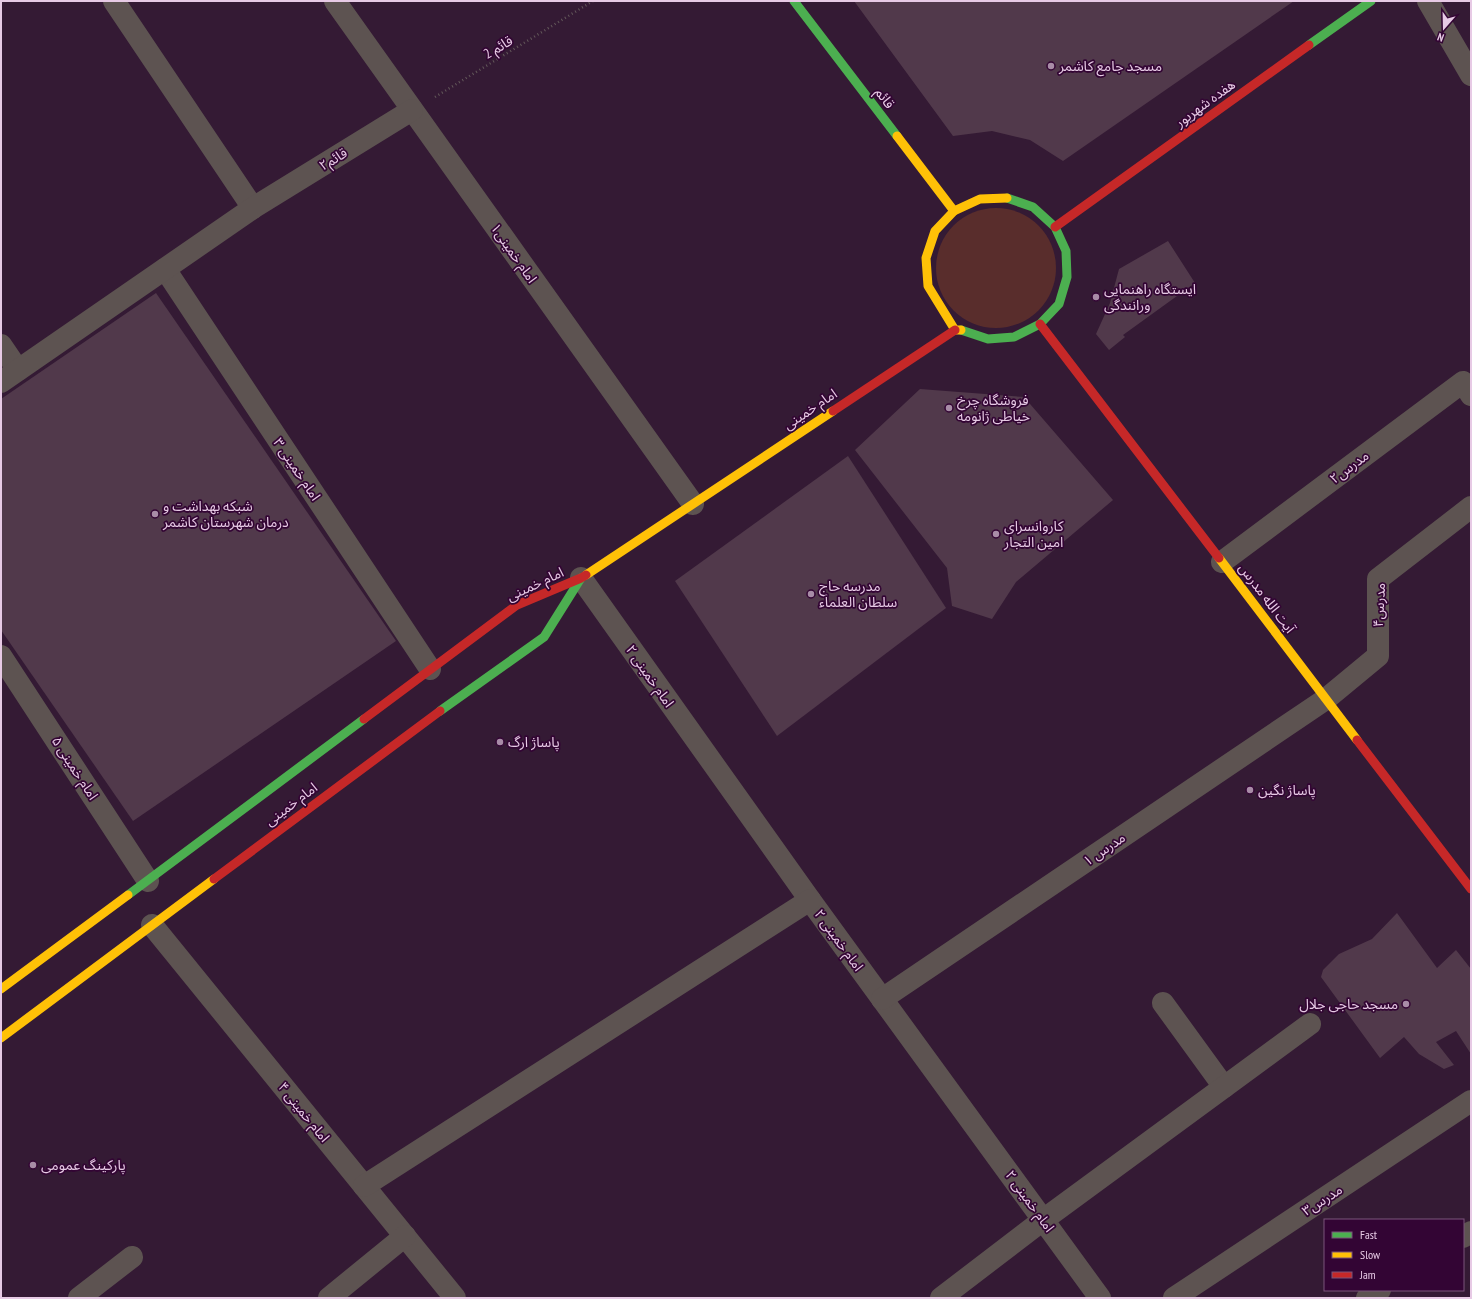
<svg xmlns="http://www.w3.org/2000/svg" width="1472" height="1299" font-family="'PT Sans Narrow','Noto Sans Arabic',sans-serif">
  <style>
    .green { fill: #592d2c }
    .building { fill: #51394b }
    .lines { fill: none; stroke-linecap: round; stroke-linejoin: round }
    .path { stroke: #63585a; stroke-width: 2.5; stroke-dasharray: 1 3; stroke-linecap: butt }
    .street { stroke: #5d5351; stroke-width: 22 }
    .fast { stroke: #4caf50; stroke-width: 9 }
    .slow { stroke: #ffc107; stroke-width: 9 }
    .jam { stroke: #c62828; stroke-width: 9 }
    .poi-dot { fill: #a88ca7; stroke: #330534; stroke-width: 1.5 }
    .labels { text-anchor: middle; stroke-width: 3.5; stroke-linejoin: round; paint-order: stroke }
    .street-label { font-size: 14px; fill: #e7cae5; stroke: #330534 }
    .poi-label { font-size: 14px; fill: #e7cae5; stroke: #330534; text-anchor: start }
  </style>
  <rect width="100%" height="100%" fill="#341a34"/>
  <circle class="green" cx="996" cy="268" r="60"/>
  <g class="building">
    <polygon points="854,1 1294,1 1063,161 1030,140 992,131 953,136"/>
    <polygon points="1168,241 1195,283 1123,335 1125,337 1109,350 1096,334 1110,303 1119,269"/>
    <polygon points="156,293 396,641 133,821 1,630 1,399"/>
    <polygon points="920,389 1024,397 1113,500 1016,582 992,619 952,606 947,568 855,450"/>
    <polygon points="848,456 946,608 777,736 675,581"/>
    <polygon points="1397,913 1437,968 1456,950 1471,969 1471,1054 1456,1031 1436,1042 1454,1065 1444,1069 1419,1054 1404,1037 1380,1058 1321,977 1323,970 1339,954 1372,939"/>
  </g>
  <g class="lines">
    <polyline class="path" points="435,97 593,1"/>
    <g class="street">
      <polyline points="114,1 253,208"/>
      <polyline points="335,1 693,504"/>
      <polyline points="1428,1 1471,75"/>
      <polyline points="165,269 430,669"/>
      <polyline points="1,345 18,370"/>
      <polyline points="1,382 253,208 412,110"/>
      <polyline points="1222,562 1463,382 1471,395"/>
      <polyline points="581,578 810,900 1100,1298"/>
      <polyline points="1,656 148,881"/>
      <polyline points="152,925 455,1298"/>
      <polyline points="882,999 1326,699 1378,656 1378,579 1471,507"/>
      <polyline points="1163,1003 1224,1087"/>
      <polyline points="364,1186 810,900"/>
      <polyline points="1463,1237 1471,1232"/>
      <polyline points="79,1298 132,1257"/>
      <polyline points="329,1298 405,1236"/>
      <polyline points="941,1298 1043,1220 1310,1024"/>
      <polyline points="1174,1298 1471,1101"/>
      <polyline points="1367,1298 1380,1290"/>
    </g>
    <g class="fast">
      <polyline points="794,1 897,136"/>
      <polyline points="1309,45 1371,1"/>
      <polyline points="961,330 988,339 1014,337 1040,324 1059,304 1067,277 1066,251 1055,227 1033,207 1007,198"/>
      <polyline points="440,711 544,637 581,578"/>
      <polyline points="128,895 364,719"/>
    </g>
    <g class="slow">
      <polyline points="897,136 954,211"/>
      <polyline points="961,330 955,330 928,286 926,258 935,231 954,211 980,199 1007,198"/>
      <polyline points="1219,558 1357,740"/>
      <polyline points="586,575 833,411"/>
      <polyline points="1,989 128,895"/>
      <polyline points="1,1038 214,879"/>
    </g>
    <g class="jam">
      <polyline points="1055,227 1309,45"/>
      <polyline points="1040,324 1219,558"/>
      <polyline points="833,411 955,330"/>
      <polyline points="364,719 517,605 581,578 586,575"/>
      <polyline points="1357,740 1471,889"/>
      <polyline points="214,879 440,711"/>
    </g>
  </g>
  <g class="poi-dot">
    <circle cx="1051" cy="66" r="4"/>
    <circle cx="1096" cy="297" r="4"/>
    <circle cx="949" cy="408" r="4"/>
    <circle cx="155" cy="514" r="4"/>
    <circle cx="996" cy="534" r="4"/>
    <circle cx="811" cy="594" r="4"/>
    <circle cx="500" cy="742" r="4"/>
    <circle cx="1250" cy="790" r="4"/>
    <circle cx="1406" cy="1004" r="4"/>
    <circle cx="33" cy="1165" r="4"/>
  </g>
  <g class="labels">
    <g class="street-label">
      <text transform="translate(498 47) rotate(-31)" y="5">قائم 2</text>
      <text transform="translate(885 98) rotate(53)" y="5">قائم</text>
      <text transform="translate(1205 103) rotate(-36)" y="5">هفده شهریور</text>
      <text transform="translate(333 159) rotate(-31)" y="5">قائم۲</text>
      <text transform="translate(514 253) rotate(55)" y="5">امام خمینی۱</text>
      <text transform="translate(810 409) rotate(-34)" y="5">امام خمینی</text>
      <text transform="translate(1349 467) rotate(-37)" y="5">مدرس۲</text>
      <text transform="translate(297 469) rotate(56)" y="5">امام خمینی ۳</text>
      <text transform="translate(535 584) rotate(-25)" y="5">امام خمینی</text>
      <text transform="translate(1267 598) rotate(53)" y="5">آیت الله مدرس</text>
      <text transform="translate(1379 605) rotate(-87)" y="5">مدرس۴</text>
      <text transform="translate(650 676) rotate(55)" y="5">امام خمینی ۲</text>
      <text transform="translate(75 768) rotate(57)" y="5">امام خمینی ۵</text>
      <text transform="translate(291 804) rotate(-37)" y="5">امام خمینی</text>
      <text transform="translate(1104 849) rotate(-34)" y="5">مدرس ۱</text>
      <text transform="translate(839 940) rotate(54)" y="5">امام خمینی ۲</text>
      <text transform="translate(304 1112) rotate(51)" y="5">امام خمینی ۴</text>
      <text transform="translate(1322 1200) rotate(-33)" y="5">مدرس۳</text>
      <text transform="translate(1030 1201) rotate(54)" y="5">امام خمینی ۲</text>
    </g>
    <g class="poi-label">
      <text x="1059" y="71">مسجد جامع کاشمر</text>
      <text x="1104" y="294">ایستگاه راهنمایی<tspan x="1104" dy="16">ورانندگی</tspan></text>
      <text x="957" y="405">فروشگاه چرخ<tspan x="957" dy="16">خیاطی ژانومه</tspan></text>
      <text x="163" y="511">شبکه بهداشت و<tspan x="163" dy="16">درمان شهرستان کاشمر</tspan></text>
      <text x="1004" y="531">کاروانسرای<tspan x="1004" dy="16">امین التجار</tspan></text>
      <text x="819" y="591">مدرسه حاج<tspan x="819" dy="16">سلطان العلماء</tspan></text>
      <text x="508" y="747">پاساژ ارگ</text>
      <text x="1258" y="795">پاساژ نگین</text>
      <text x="1398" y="1009" text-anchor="end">مسجد حاجی جلال</text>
      <text x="41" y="1170">پارکینگ عمومی</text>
    </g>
  </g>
  <rect width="1472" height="1299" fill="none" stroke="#e7cae5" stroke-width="4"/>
  <rect x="1324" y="1219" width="140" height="72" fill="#330534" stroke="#7b547b"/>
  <rect x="1332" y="1232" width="20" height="6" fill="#4caf50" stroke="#7b547b"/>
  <text x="1360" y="1239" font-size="12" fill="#e7cae5">Fast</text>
  <rect x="1332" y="1252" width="20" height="6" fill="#ffc107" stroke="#7b547b"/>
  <text x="1360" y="1259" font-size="12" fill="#e7cae5">Slow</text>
  <rect x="1332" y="1272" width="20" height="6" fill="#c62828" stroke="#7b547b"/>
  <text x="1360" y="1279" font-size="12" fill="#e7cae5">Jam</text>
  <g transform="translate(1444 28) rotate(200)" stroke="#330534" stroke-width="3" paint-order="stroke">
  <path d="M0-3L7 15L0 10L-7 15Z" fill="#e7cae5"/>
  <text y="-6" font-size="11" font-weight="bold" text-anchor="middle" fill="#e7cae5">N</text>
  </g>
</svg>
